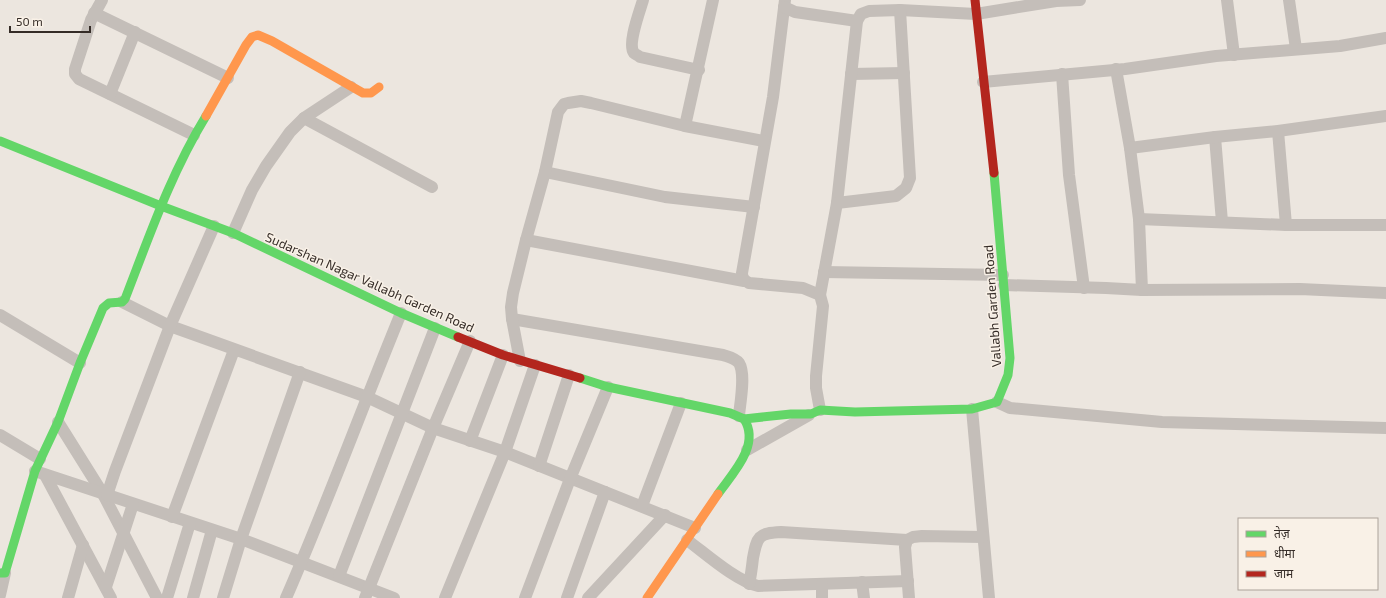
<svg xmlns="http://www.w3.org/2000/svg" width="1386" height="598" font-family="'Exo 2','Noto Sans Devanagari',sans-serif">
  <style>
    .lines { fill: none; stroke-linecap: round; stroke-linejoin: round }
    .street { stroke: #c4beb9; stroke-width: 12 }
    .fast { stroke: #63d668; stroke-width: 9 }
    .slow { stroke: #ff974d; stroke-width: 9 }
    .jam { stroke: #b3261e; stroke-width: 9 }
    .labels { text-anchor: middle; stroke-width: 3; stroke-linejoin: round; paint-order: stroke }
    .street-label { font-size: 13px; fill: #352c27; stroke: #f9f1e7 }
  </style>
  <rect width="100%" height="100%" fill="#ece6df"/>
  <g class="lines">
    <g class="street">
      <polyline points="102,0 91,20 75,69 75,74 79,79 194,135"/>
      <path d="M 643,0 C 640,11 627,44 634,53 C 636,55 638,55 640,57 L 699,70"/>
      <path d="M 785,0 L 773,97 L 742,273 C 742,278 744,280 749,283 L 803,288 L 820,295 L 823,306 L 816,376 L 816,388 L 820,410"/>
      <polyline points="1227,0 1234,55"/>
      <polyline points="1289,0 1296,49"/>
      <polyline points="784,7 795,12 857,21"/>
      <polyline points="94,13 228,78"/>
      <polyline points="1116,69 1130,148 1139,219 1142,290"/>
      <polyline points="851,74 904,73"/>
      <polyline points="1062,74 1069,175 1084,288"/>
      <polyline points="983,82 1125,69 1216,56 1340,46 1386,38"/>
      <polyline points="110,94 135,32"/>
      <polyline points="304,118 432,187"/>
      <polyline points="685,126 713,0"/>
      <polyline points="1278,131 1286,225"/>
      <polyline points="1215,137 1222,222"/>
      <polyline points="1130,148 1215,137 1278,131 1386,116"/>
      <polyline points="545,172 665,197 754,207"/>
      <polyline points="837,203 857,21 861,14 869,11 900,10 976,14 1056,1 1080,0"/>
      <polyline points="1139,219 1286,225 1386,225"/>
      <polyline points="233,233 252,190 266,166 290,132 304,118 351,87"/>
      <polyline points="526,240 744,281"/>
      <polyline points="824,272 1003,275"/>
      <polyline points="1004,285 1106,288 1142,290 1300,289 1386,293"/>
      <polyline points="820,295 837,203 896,196 906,188 910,178 900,10"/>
      <polyline points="122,302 170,326 367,397 433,428 505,452 695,528"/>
      <polyline points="0,315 80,363"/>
      <path d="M 512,319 L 723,355 C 729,357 735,358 739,363 C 746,374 740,403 739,416"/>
      <polyline points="520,361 512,319 511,307 513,293 526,240 545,172 558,112 564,104 568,103 581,101 591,103 685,126 764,141"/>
      <polyline points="997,402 1010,408 1162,422 1386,428"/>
      <polyline points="972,409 989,598"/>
      <polyline points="58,422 103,494 157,598"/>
      <polyline points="0,435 40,459"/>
      <polyline points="470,441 503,355"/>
      <polyline points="747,450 809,415"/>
      <polyline points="539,466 569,375"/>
      <polyline points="35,471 241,539 394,598"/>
      <polyline points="45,475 111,598"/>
      <polyline points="107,495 115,471 170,326 214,226"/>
      <polyline points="642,506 681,403"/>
      <polyline points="172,517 234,350"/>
      <path d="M 687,540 C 706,554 736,581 758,586 L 908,581"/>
      <polyline points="339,576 435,328"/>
      <polyline points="862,582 864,598"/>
      <path d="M 749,584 C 751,576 752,567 753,558 C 757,537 758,533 781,532 L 907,540"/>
      <polyline points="106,587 133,504"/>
      <polyline points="0,595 5,573"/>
      <polyline points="68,598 83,545"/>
      <polyline points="167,598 190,523"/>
      <polyline points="193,598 212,530"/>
      <polyline points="223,598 241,539 300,372"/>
      <path d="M 286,598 C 327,504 362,408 401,313"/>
      <polyline points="365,598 433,428 470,341"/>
      <polyline points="445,598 505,452 535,365"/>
      <polyline points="525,598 570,479 608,387"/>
      <polyline points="567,598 605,492"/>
      <polyline points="588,598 665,515"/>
      <polyline points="822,598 822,584"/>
      <polyline points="909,598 905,547 907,540 913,537 922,536 983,537"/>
    </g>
    <g class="fast">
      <polyline points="0,141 161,206 233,233 401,313 458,337"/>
      <path d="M 580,378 L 608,387 L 730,413 L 744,419 C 761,445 732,474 718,494"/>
      <polyline points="744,419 791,414 811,414 820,410 855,412 972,409 997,402 1008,375 1010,358 994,173"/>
      <path d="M 0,573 L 5,573 L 35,471 L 58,422 L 80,363 L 103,308 L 109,303 L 122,302 L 125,299 C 149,237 171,173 206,116"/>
    </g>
    <g class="slow">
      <polyline points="206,116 246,45 252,37 258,35 272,41 363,93 371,93 379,87"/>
      <polyline points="647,598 718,494"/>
    </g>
    <g class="jam">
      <polyline points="975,0 994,173"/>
      <polyline points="458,337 503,355 580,378"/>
    </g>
  </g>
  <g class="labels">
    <g class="street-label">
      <text transform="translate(370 282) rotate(24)" y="5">Sudarshan Nagar Vallabh Garden Road</text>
      <text transform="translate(992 306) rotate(-94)" y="5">Vallabh Garden Road</text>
    </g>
  </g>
  <rect x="1238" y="518" width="140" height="72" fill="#f9f1e7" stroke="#aba29a"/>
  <rect x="1246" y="531" width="20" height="6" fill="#63d668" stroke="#aba29a"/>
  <text x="1274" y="538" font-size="12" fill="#352c27">तेज़</text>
  <rect x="1246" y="551" width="20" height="6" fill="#ff974d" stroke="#aba29a"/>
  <text x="1274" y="558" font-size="12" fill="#352c27">धीमा</text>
  <rect x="1246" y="571" width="20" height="6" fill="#b3261e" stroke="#aba29a"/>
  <text x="1274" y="578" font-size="12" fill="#352c27">जाम</text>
  <path d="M10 26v6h80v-6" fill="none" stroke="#352c27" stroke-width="2"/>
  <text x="16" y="26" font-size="12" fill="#352c27" stroke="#f9f1e7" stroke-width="3" paint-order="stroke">50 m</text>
</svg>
